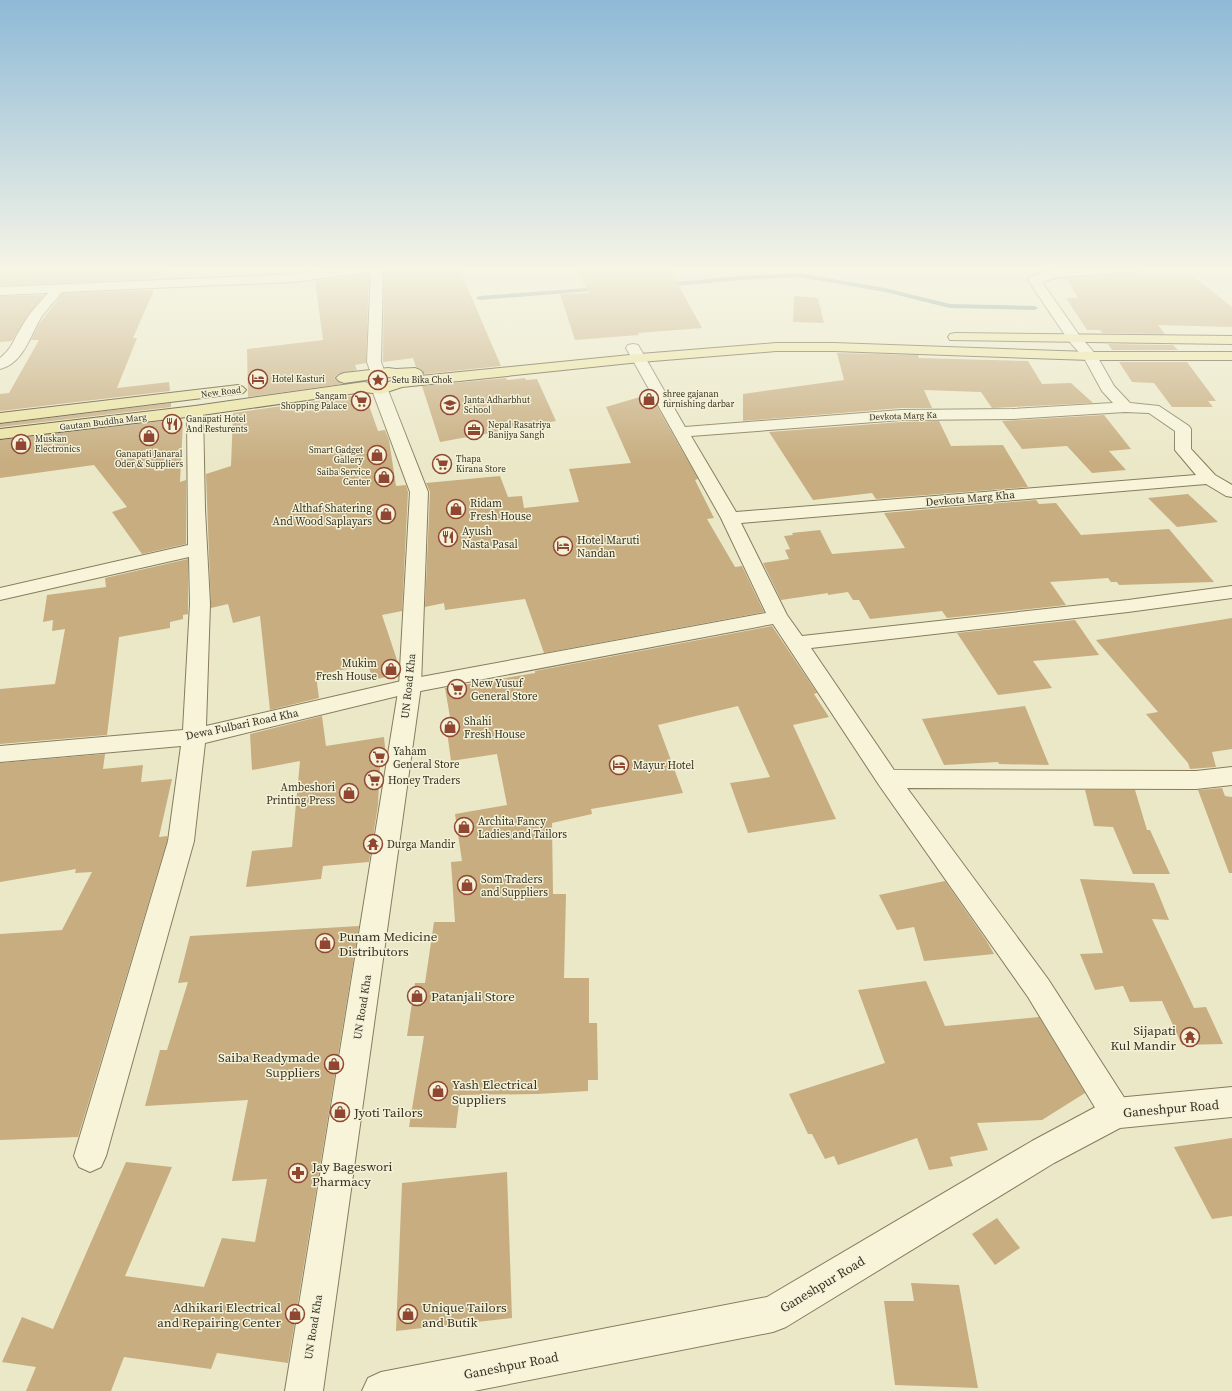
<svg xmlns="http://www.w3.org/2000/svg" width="1232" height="1391" font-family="'Source Serif 4',serif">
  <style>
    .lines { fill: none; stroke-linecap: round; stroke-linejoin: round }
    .stream { fill: #6f8e8d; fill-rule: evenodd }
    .building { fill: #c7ad80 }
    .minor-casing { stroke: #867c5e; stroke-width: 2 }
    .tertiary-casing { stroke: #867c5e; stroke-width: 2 }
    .primary-casing { stroke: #544932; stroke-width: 2 }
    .minor { fill: #f7f4da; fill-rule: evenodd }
    .tertiary { fill: #f7f4da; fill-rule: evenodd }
    .primary { fill: #ebe4a3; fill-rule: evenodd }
    .labels { text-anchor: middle; stroke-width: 3; stroke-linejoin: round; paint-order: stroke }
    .far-poi-label { font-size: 9px; fill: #383121; stroke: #f3f1d7; text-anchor: start }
    .far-street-label { font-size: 9px; fill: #383121; stroke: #f3f1d7 }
    .street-label { font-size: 11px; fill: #383121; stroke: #f3f1d7 }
    .poi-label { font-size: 11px; fill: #383121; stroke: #f3f1d7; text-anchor: start }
    .near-poi-label { font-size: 13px; fill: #383121; stroke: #f3f1d7; text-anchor: start }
    .near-street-label { font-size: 13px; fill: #383121; stroke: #f3f1d7 }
  </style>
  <rect width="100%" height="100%" fill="#ebe8c8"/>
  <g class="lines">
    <g class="stream">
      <polygon points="799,273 885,288 950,304 1035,306 1038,308 1035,310 950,308 885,292 799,277 740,280 665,287 662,285 665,283 740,276"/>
      <polygon points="601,287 603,288 603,290 479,300 476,298 479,296"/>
    </g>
  </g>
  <g class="building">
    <polygon points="0,268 164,268 159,278 0,286"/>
    <polygon points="384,268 459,268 501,366 424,374 421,369 416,367 413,358 383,362"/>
    <polygon points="575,268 669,268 702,328 638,333 639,335 575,340 560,294 589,293"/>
    <polygon points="369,274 366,363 355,365 357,370 338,374 334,378 342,384 248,397 247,349 323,340 315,281"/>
    <polygon points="1114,275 1193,276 1232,307 1232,327 1158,325 1165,334 1102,333 1100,330 1087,330 1066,298 1078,298 1066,278"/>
    <polygon points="154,290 133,338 137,338 117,388 169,382 170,391 0,411 0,394 9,393 39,340 31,340 39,324 63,293"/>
    <polygon points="44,295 26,318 12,341 0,342 0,296"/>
    <polygon points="794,296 818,298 824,323 793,322"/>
    <polygon points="1108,344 1173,345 1178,350 1112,350"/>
    <polygon points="837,353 918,355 919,358 1028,361 1042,384 1071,383 1093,403 992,408 981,392 924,390 932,408 901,408 743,421 743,394 844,380"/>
    <polygon points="1119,362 1187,362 1216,401 1208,401 1213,407 1172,407 1154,383 1132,382"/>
    <polygon points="506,378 507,380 525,378 526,380 537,379 556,421 440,442 422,386"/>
    <polygon points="365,394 378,431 385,430 389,440 396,486 406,485 408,492 402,611 382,615 399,666 398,674 373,680 368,665 316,675 319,698 270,710 260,616 233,623 228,604 211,608 206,474 231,466 233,413"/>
    <polygon points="650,394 698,479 695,480 714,518 707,519 735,567 742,566 764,612 544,653 525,599 445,610 444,603 425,607 430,492 426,483 500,476 508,497 522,496 524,508 579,502 569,469 631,463 606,407"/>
    <polygon points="171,403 171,407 0,427 0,424"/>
    <polygon points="1104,415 1131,449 1109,451 1126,470 1092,473 1067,446 1022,449 1002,421"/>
    <polygon points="172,420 172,424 183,422 180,482 186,480 186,544 142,554 112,512 127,507 94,465 0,478 0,440"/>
    <polygon points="939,421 951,446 1003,445 1028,487 876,499 872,493 813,500 769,432 901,422"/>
    <polygon points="1188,494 1218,522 1177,527 1148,498"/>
    <polygon points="1036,500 1039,504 1056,503 1081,535 1169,529 1214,582 1119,585 1117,582 1111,582 1108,578 1050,582 1066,605 947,618 942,611 870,619 859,600 853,600 848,592 828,595 828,593 781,600 763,563 789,559 785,550 790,549 784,536 793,535 792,533 820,530 832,554 905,548 884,513"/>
    <polygon points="188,559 188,614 183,615 183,619 170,622 170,628 119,637 107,735 0,744 0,689 55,684 65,629 52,631 53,620 43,622 47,595 106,587 105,578"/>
    <polygon points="1232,618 1232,749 1212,752 1216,767 1190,769 1188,763 1146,714 1158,712 1096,640"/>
    <polygon points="1075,620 1099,655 1033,661 1052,688 998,695 957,633"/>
    <polygon points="772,626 817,693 814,694 829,717 793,725 836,819 748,833 730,783 770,777 738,706 658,725 683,793 591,809 592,814 552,823 553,894 566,894 564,978 589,978 589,1023 597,1023 598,1080 588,1080 588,1091 537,1094 460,1095 456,1128 409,1127 424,1036 407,1036 415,983 425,983 434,922 455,922 451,862 462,861 455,814 507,805 497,754 451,761 446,724 451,723 445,688 535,673 535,671"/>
    <polygon points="1025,706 1049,765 999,764 998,762 944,765 922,719"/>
    <polygon points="322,716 326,746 384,737 386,757 385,766 380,766 378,805 369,862 323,866 321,879 246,887 252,851 292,847 300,761 252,770 250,734"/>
    <polygon points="105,754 103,769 143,765 141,782 172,779 159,837 167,836 167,841 78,1137 0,1140 0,934 62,930 92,872 75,873 76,869 0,882 0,763"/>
    <polygon points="1222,788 1225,796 1232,797 1232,873 1229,873 1198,790"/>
    <polygon points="1085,790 1135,790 1147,830 1150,830 1170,874 1133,874 1113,827 1094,826"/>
    <polygon points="1080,879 1154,883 1169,920 1152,919 1194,1008 1206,1007 1223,1044 1182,1045 1162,1001 1130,1002 1123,986 1095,990 1080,954 1103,953"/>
    <polygon points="945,881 986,940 994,954 924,961 914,927 897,930 879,895"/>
    <polygon points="359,926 288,1363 217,1353 211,1369 124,1357 111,1391 26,1391 36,1367 2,1362 22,1317 53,1329 126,1162 172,1167 125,1276 204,1287 222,1238 255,1242 267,1179 232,1181 248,1100 145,1106 160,1050 167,1050 188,982 178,983 190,936"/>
    <polygon points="926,981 945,1026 1039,1017 1085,1093 1042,1120 977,1123 988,1150 950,1157 953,1166 929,1170 917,1138 838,1165 834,1156 825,1159 812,1134 808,1134 789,1094 885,1063 858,990"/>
    <polygon points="1232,1138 1232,1216 1212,1219 1174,1147"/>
    <polygon points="507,1172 512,1318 396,1331 402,1183"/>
    <polygon points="997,1218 1020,1248 995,1265 972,1234"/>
    <polygon points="911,1283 959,1285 978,1388 895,1385 884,1301 914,1301"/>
  </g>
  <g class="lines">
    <g class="minor-casing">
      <g id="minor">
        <path d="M 337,268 L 377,268 L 376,271 L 371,272 L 293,282 L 62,292 C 56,300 48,308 42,316 C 30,335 24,363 0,369 L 0,358 C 13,348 13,340 21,328 C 28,315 38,304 48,293 L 0,295 L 0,287 L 293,274 Z"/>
        <path d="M 1139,268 L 1138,271 L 1133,272 L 1059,277 L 1042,282 L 1079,335 L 1097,356 L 1114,386 L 1130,403 L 1159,406 L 1189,426 L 1191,429 L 1191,449 L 1215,475 L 1232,485 L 1232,497 L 1226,496 L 1206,484 L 741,523 L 787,615 L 802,636 L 1128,600 L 1232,586 L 1232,598 L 1128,612 L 811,648 L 894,770 L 1196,771 L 1232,767 L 1232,785 L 1196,789 L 907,788 L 1048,979 L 1127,1102 L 1132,1113 L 1127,1124 L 1116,1128 L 1105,1124 L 1028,997 L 879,785 L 773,624 L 410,693 L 205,743 L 194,841 L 106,1156 L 101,1167 L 90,1172 L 79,1167 L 74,1156 L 168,841 L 181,746 L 0,762 L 0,746 L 183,730 L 190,604 L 189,557 L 0,600 L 0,588 L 188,545 L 187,411 L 189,408 L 195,406 L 201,408 L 203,411 L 205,509 L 210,604 L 206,726 L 410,679 L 766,613 L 721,518 L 626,348 L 628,345 L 633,344 L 638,345 L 685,427 L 901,410 L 1013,409 L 1113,403 L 1102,391 L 1084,358 L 1069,341 L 1028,280 L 1029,277 L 1058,269 ZM 1125,412 L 1149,413 L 1175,431 L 1175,450 L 1196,475 L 736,512 L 691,436 L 901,420 L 1013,419 Z"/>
      </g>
    </g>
    <g class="tertiary-casing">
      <g id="tertiary">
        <polygon points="371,268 383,268 381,362 385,373 382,376 377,378 372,376 367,362"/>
        <polygon points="380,385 385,387 388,390 428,492 421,686 323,1391 285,1391 399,686 410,492 372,390 375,387"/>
        <polygon points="1232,1087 1232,1117 1120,1128 1054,1163 786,1327 773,1332 474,1391 362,1391 368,1378 381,1372 767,1297 1032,1141 1105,1102 1116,1098"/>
      </g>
    </g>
    <g class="primary-casing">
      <g id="primary">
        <polygon points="955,333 1232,336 1232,344 950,340 948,337 950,334"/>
        <polygon points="776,343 834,343 1090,352 1232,352 1232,360 1090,360 834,351 776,351 640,362 402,387 381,394 364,392 195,416 0,439 0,429 195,406 364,382 381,385 399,378 387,377 344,383 339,381 336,378 339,375 344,373 388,368 396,369 415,368 420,370 423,373 420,376 640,354"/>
        <polygon points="238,385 243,387 246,390 243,393 0,423 0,413"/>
      </g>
    </g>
    <use href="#minor" class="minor"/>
    <use href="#tertiary" class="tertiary"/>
    <use href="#primary" class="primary"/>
  </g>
  <linearGradient id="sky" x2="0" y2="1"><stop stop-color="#8eb9d7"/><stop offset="0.58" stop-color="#f6f5e6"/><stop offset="1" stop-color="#f6f5e6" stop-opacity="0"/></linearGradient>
  <rect width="1232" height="463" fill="url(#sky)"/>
  <defs>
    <g id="hotel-ring" transform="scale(1)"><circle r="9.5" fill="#f3f1d7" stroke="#914632" stroke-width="1.5"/><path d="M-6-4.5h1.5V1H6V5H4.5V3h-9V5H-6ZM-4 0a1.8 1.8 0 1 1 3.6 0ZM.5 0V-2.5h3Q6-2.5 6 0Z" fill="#914632"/></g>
    <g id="sight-ring" transform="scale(1)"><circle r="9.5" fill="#f3f1d7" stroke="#914632" stroke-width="1.5"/><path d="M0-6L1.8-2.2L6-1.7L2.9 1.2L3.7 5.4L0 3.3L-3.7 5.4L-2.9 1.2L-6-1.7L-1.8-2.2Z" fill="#914632"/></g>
    <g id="shop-ring" transform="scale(1)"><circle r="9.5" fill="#f3f1d7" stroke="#914632" stroke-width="1.5"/><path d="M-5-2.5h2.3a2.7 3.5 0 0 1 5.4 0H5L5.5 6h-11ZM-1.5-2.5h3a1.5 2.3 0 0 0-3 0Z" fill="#914632"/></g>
    <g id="supermarket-ring" transform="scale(1)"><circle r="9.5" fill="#f3f1d7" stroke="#914632" stroke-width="1.5"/><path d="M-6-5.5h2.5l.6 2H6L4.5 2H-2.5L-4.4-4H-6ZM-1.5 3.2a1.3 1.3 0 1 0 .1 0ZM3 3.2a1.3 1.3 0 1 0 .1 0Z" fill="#914632"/></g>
    <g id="school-ring" transform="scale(1)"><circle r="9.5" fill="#f3f1d7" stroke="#914632" stroke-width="1.5"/><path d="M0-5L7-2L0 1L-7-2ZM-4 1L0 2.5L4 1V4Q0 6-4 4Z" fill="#914632"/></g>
    <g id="restaurant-ring" transform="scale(1)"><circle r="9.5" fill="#f3f1d7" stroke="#914632" stroke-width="1.5"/><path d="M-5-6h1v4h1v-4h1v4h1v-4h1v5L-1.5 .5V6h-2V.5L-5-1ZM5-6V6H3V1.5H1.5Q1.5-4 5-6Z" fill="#914632"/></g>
    <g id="office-ring" transform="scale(1)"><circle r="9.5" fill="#f3f1d7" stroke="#914632" stroke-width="1.5"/><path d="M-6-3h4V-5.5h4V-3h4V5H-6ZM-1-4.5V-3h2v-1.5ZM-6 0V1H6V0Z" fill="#914632"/></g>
    <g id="temple-ring" transform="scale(1)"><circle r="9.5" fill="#f3f1d7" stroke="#914632" stroke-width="1.5"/><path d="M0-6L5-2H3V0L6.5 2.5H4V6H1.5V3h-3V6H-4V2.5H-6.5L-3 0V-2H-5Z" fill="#914632"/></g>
    <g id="pharmacy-ring" transform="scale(1)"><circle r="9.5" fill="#f3f1d7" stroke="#914632" stroke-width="1.5"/><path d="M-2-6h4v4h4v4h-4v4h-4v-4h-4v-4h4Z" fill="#914632"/></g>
  </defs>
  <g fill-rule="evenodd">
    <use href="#hotel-ring" x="258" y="379"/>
    <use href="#sight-ring" x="378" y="380"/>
    <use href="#shop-ring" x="649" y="399"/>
    <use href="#supermarket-ring" x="361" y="401"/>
    <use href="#school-ring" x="450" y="405"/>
    <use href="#restaurant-ring" x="172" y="424"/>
    <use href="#office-ring" x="474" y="430"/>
    <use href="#shop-ring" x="149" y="436"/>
    <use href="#shop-ring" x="21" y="444"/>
    <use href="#shop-ring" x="377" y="455"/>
    <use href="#supermarket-ring" x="442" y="464"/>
    <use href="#shop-ring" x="384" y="477"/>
    <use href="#shop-ring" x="456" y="509"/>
    <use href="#shop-ring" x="386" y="514"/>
    <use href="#restaurant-ring" x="448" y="537"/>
    <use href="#hotel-ring" x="563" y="546"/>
    <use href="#shop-ring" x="391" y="669"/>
    <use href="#supermarket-ring" x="457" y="689"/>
    <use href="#shop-ring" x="450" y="727"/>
    <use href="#supermarket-ring" x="379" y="757"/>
    <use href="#hotel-ring" x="619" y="765"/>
    <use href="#supermarket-ring" x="374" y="780"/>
    <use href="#shop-ring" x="349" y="793"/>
    <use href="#shop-ring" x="464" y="827"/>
    <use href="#temple-ring" x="373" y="844"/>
    <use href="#shop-ring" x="467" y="885"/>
    <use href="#shop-ring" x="325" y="943"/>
    <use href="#shop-ring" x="417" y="996"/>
    <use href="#temple-ring" x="1190" y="1037"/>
    <use href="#shop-ring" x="334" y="1064"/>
    <use href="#shop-ring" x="438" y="1091"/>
    <use href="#shop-ring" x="340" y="1112"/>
    <use href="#pharmacy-ring" x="298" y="1173"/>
    <use href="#shop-ring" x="295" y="1314"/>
    <use href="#shop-ring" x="408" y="1314"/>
  </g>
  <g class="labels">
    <g class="far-poi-label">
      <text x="272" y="382">Hotel Kasturi</text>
      <text x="392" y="383">Setu Bika Chok</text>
      <text x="663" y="397">shree gajanan<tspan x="663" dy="10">furnishing darbar</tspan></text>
      <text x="347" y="399" text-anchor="end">Sangam<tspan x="347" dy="10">Shopping Palace</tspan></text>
      <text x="464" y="403">Janta Adharbhut<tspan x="464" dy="10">School</tspan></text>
      <text x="186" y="422">Ganapati Hotel<tspan x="186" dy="10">And Resturents</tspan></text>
      <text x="488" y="428">Nepal Rasatriya<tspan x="488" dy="10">Banijya Sangh</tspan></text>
      <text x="35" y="442">Muskan<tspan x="35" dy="10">Electronics</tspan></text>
      <text x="363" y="453" text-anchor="end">Smart Gadget<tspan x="363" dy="10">Gallery</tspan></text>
      <text x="149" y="457" text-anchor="middle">Ganapati Janaral<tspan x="149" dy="10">Oder &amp; Suppliers</tspan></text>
      <text x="456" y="462">Thapa<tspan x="456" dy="10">Kirana Store</tspan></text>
      <text x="370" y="475" text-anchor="end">Saiba Service<tspan x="370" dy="10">Center</tspan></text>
    </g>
    <g class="far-street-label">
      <text transform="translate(221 392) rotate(-7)" y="3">New Road</text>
      <text transform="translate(903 416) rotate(-2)" y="3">Devkota Marg Ka</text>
      <text transform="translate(103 422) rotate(-7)" y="3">Gautam Buddha Marg</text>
    </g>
    <g class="street-label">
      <text transform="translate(970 498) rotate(-5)" y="4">Devkota Marg Kha</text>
      <text transform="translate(408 686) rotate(-84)" y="4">UN Road Kha</text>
      <text transform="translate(242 724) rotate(-12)" y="4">Dewa Fulbari Road Kha</text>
      <text transform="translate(362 1007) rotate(-81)" y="4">UN Road Kha</text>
      <text transform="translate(313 1327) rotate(-81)" y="4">UN Road Kha</text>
    </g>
    <g class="poi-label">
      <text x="470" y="507">Ridam<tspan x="470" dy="13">Fresh House</tspan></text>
      <text x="372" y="512" text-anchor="end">Althaf Shatering<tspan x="372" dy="13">And Wood Saplayars</tspan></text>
      <text x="462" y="535">Ayush<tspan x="462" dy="13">Nasta Pasal</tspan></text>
      <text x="577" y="544">Hotel Maruti<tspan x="577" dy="13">Nandan</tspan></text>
      <text x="377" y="667" text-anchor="end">Mukim<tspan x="377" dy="13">Fresh House</tspan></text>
      <text x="471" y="687">New Yusuf<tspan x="471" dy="13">General Store</tspan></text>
      <text x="464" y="725">Shahi<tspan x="464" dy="13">Fresh House</tspan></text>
      <text x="393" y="755">Yaham<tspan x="393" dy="13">General Store</tspan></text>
      <text x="633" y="769">Mayur Hotel</text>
      <text x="388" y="784">Honey Traders</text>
      <text x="335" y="791" text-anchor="end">Ambeshori<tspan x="335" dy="13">Printing Press</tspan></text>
      <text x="478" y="825">Archita Fancy<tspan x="478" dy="13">Ladies and Tailors</tspan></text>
      <text x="387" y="848">Durga Mandir</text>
      <text x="481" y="883">Som Traders<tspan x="481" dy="13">and Suppliers</tspan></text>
    </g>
    <g class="near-poi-label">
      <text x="339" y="941">Punam Medicine<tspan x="339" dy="15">Distributors</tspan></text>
      <text x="431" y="1001">Patanjali Store</text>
      <text x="1176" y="1035" text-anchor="end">Sijapati<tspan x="1176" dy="15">Kul Mandir</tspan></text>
      <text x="320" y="1062" text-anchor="end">Saiba Readymade<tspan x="320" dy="15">Suppliers</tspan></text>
      <text x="452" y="1089">Yash Electrical<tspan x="452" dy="15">Suppliers</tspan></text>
      <text x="354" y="1117">Jyoti Tailors</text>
      <text x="312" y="1171">Jay Bageswori<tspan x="312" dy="15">Pharmacy</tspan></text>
      <text x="281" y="1312" text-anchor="end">Adhikari Electrical<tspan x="281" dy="15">and Repairing Center</tspan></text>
      <text x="422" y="1312">Unique Tailors<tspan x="422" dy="15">and Butik</tspan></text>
    </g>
    <g class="near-street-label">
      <text transform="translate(1171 1108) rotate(-5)" y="5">Ganeshpur Road</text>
      <text transform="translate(822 1284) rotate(-31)" y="5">Ganeshpur Road</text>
      <text transform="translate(511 1365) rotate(-11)" y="5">Ganeshpur Road</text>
    </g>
  </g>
</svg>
